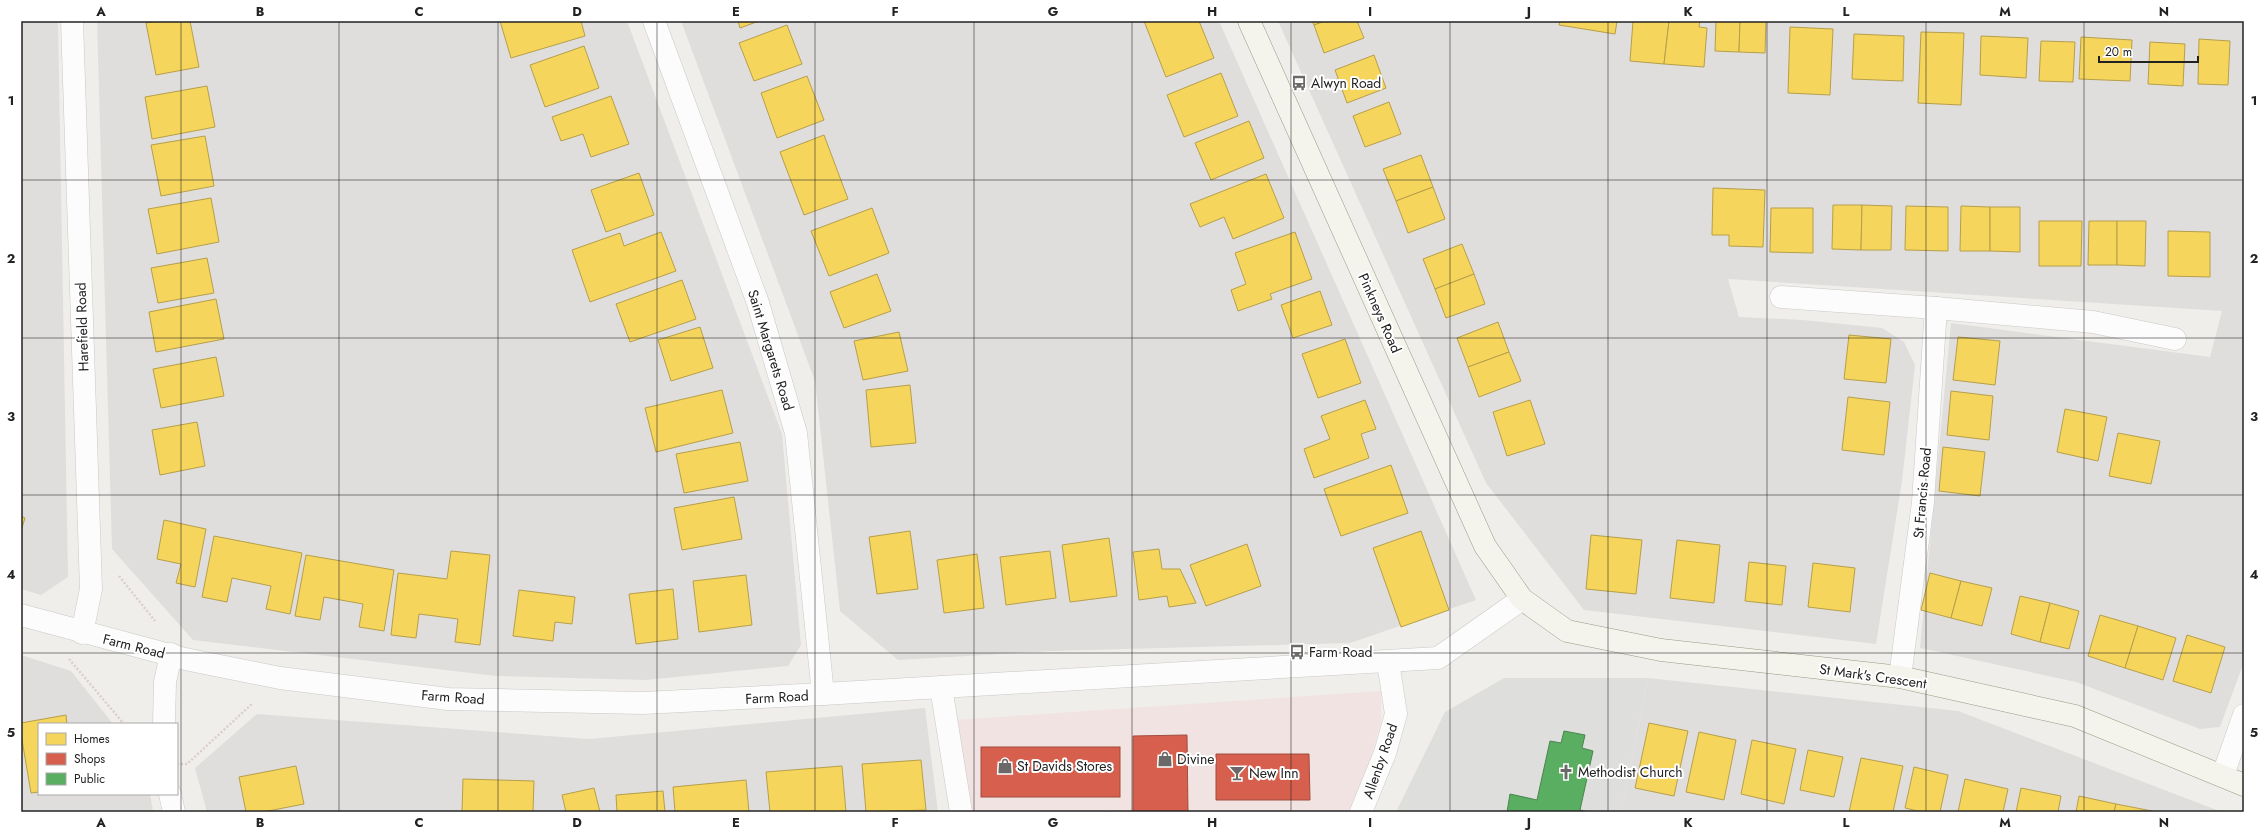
<svg xmlns="http://www.w3.org/2000/svg" width="2265" height="833" font-family="Jost,sans-serif">
  <style>
    .residential { fill: #dfdedc }
    .commercial { fill: #f1e3e1 }
    .religious { fill: #dededc }
    .homes { fill: #f6d55c; stroke: #b69f4b }
    .shops { fill: #d6604d; stroke: #a04d40 }
    .public { fill: #5aae61; stroke: #49844e }
    .lines { fill: none; stroke-linecap: round; stroke-linejoin: round }
    .street-casing { stroke: #c9c8c7; stroke-width: 23 }
    .secondary-casing { stroke: #999a82; stroke-width: 23 }
    .path { stroke: #dccecd; stroke-width: 2.5; stroke-dasharray: 2 2; stroke-linecap: butt }
    .street { stroke: #fdfcfc; stroke-width: 22 }
    .secondary { stroke: #f4f4ed; stroke-width: 22 }
    .grid { fill: none; stroke: #222; stroke-width: 1; stroke-opacity: 0.55 }
    .labels { text-anchor: middle; stroke-width: 4; stroke-linejoin: round; paint-order: stroke }
    .poi-label { font-size: 14px; fill: #222; stroke: #fff; text-anchor: start }
    .street-label { font-size: 14px; fill: #222; stroke: #fff }
    .neatline { fill: none; stroke: #222; stroke-width: 1.5 }
    .grid-label { font-size: 13px; text-anchor: middle; font-weight: bold; fill: #222 }
  </style>
  <rect width="100%" height="100%" fill="#f0eeeb"/>
  <g class="residential">
    <polygon points="21,21 58,21 68,577 41,595 21,589"/>
    <polygon points="97,21 627,21 782,434 801,645 788,666 646,680 496,676 193,640 112,549"/>
    <polygon points="681,21 1219,21 1476,600 1350,643 1051,651 898,660 840,611 815,381"/>
    <polygon points="1278,21 2244,21 2244,662 2220,727 2200,729 2076,682 1920,648 1951,323 2210,357 2222,311 1728,279 1739,317 1803,320 1882,328 1904,342 1915,365 1902,481 1876,644 1584,610 1486,483"/>
    <polygon points="21,655 71,671 113,724 39,724 39,794 150,794 153,812 21,812"/>
    <polygon points="1648,678 1958,711 2222,812 1621,812"/>
    <polygon points="925,708 938,812 207,812 195,768 257,714 589,739"/>
  </g>
  <polygon class="commercial" points="1381,691 1381,722 1366,775 1352,812 1114,812 1114,810 973,812 954,720"/>
  <polygon class="religious" points="1504,678 1648,678 1621,812 1396,812 1445,712"/>
  <g class="homes">
    <polygon points="157,21 190,21 199,67 156,75 146,23"/>
    <polygon points="500,21 581,21 585,36 511,58"/>
    <polygon points="738,21 759,21 740,28"/>
    <polygon points="1144,21 1199,21 1214,58 1166,77"/>
    <polygon points="1312,21 1325,21 1314,25"/>
    <polygon points="1325,21 1357,21 1364,38 1324,53 1314,25"/>
    <polygon points="1560,21 1617,21 1615,34 1559,25"/>
    <polygon points="1633,21 1669,21 1664,64 1630,61"/>
    <polygon points="1669,21 1700,21 1699,27 1707,28 1704,67 1664,64"/>
    <polygon points="1716,21 1740,21 1739,52 1715,51"/>
    <polygon points="1740,21 1766,21 1765,53 1739,52"/>
    <polygon points="787,25 802,64 754,81 739,43"/>
    <polygon points="1790,27 1833,29 1830,95 1788,93"/>
    <polygon points="1921,32 1964,33 1961,105 1918,103"/>
    <polygon points="1854,34 1904,36 1903,81 1852,79"/>
    <polygon points="1981,36 2028,38 2026,78 1980,75"/>
    <polygon points="2081,37 2132,40 2130,81 2079,79"/>
    <polygon points="2199,39 2230,41 2228,85 2198,84"/>
    <polygon points="2041,41 2075,42 2073,82 2039,81"/>
    <polygon points="2150,42 2185,44 2183,86 2148,84"/>
    <polygon points="584,46 599,88 545,107 530,65"/>
    <polygon points="1374,55 1386,88 1347,103 1335,70"/>
    <polygon points="1221,73 1238,116 1184,137 1167,95"/>
    <polygon points="807,76 824,120 777,138 761,93"/>
    <polygon points="207,86 215,127 152,139 145,97"/>
    <polygon points="611,96 629,144 591,157 583,134 561,141 552,117"/>
    <polygon points="1389,102 1401,134 1365,147 1353,116"/>
    <polygon points="1249,121 1264,158 1211,180 1195,143"/>
    <polygon points="824,135 848,199 804,215 780,152"/>
    <polygon points="205,136 214,186 161,196 151,145"/>
    <polygon points="1421,155 1433,187 1396,201 1383,169"/>
    <polygon points="639,173 654,215 606,232 591,190"/>
    <polygon points="1266,174 1284,218 1233,239 1224,217 1200,227 1190,204"/>
    <polygon points="1433,187 1445,219 1408,233 1396,201"/>
    <polygon points="1713,188 1765,190 1763,247 1729,246 1729,235 1712,235"/>
    <polygon points="211,198 219,242 157,254 148,209"/>
    <polygon points="1833,205 1862,205 1861,250 1832,249"/>
    <polygon points="1862,205 1892,206 1891,250 1861,250"/>
    <polygon points="1906,206 1948,207 1948,251 1905,250"/>
    <polygon points="1961,206 1990,207 1990,251 1960,251"/>
    <polygon points="1990,207 2020,207 2020,252 1990,251"/>
    <polygon points="872,208 889,253 829,276 811,231"/>
    <polygon points="1771,208 1813,208 1813,253 1770,252"/>
    <polygon points="2039,221 2082,221 2081,266 2039,266"/>
    <polygon points="2089,221 2117,221 2117,265 2088,265"/>
    <polygon points="2117,221 2146,221 2145,266 2117,265"/>
    <polygon points="2168,231 2210,232 2210,277 2168,276"/>
    <polygon points="661,232 676,271 590,302 572,250 620,233 624,246"/>
    <polygon points="1295,232 1312,279 1270,294 1272,299 1238,311 1231,290 1246,284 1235,253"/>
    <polygon points="1462,244 1474,274 1435,289 1423,259"/>
    <polygon points="207,258 214,293 158,303 151,268"/>
    <polygon points="877,274 891,311 844,328 830,292"/>
    <polygon points="1474,274 1485,304 1446,318 1435,289"/>
    <polygon points="682,280 696,319 630,342 616,304"/>
    <polygon points="1320,291 1332,325 1293,338 1281,305"/>
    <polygon points="216,299 224,339 156,352 149,312"/>
    <polygon points="1498,322 1509,352 1468,367 1457,338"/>
    <polygon points="700,327 713,368 671,381 658,340"/>
    <polygon points="899,332 908,371 863,380 854,341"/>
    <polygon points="1849,335 1891,339 1886,383 1844,379"/>
    <polygon points="1958,337 2000,341 1995,385 1953,380"/>
    <polygon points="1345,339 1361,383 1318,398 1302,354"/>
    <polygon points="1509,352 1521,381 1479,397 1468,367"/>
    <polygon points="216,357 224,396 161,408 153,369"/>
    <polygon points="910,385 916,443 871,447 866,390"/>
    <polygon points="722,390 733,433 656,452 645,408"/>
    <polygon points="1951,391 1993,396 1989,440 1947,435"/>
    <polygon points="1848,397 1890,402 1884,455 1842,450"/>
    <polygon points="1365,400 1376,429 1361,434 1369,458 1314,478 1304,449 1330,439 1321,416"/>
    <polygon points="1530,400 1545,444 1507,456 1493,412"/>
    <polygon points="2065,409 2107,417 2098,461 2057,452"/>
    <polygon points="197,422 205,466 160,475 152,430"/>
    <polygon points="2118,433 2160,441 2151,484 2109,476"/>
    <polygon points="740,442 748,481 684,493 676,454"/>
    <polygon points="1943,447 1985,452 1980,496 1939,491"/>
    <polygon points="1391,465 1408,513 1341,536 1324,489"/>
    <polygon points="734,497 742,539 682,550 674,508"/>
    <polygon points="21,516 25,518 21,531"/>
    <polygon points="164,520 206,529 195,587 176,583 181,564 157,559"/>
    <polygon points="910,531 918,589 877,594 869,537"/>
    <polygon points="1421,531 1449,610 1401,627 1373,548"/>
    <polygon points="1591,535 1642,540 1636,594 1586,589"/>
    <polygon points="214,536 302,553 290,614 266,609 271,586 232,578 227,602 202,597"/>
    <polygon points="1109,538 1117,596 1070,602 1062,545"/>
    <polygon points="1677,540 1720,545 1714,603 1670,598"/>
    <polygon points="1247,544 1261,586 1206,606 1190,565"/>
    <polygon points="1159,549 1162,569 1180,569 1196,603 1169,607 1167,596 1139,600 1133,552"/>
    <polygon points="451,551 490,555 480,645 455,642 458,619 419,614 416,638 391,635 398,573 447,579"/>
    <polygon points="1050,551 1056,598 1006,605 1000,557"/>
    <polygon points="977,554 984,608 944,613 937,560"/>
    <polygon points="306,555 394,570 384,631 359,627 363,604 324,597 320,620 295,616"/>
    <polygon points="1749,562 1786,566 1782,605 1745,601"/>
    <polygon points="1813,563 1855,568 1850,612 1808,607"/>
    <polygon points="1930,573 1961,581 1951,618 1921,610"/>
    <polygon points="746,575 752,625 699,632 693,581"/>
    <polygon points="1961,581 1992,588 1982,626 1951,618"/>
    <polygon points="673,589 678,639 636,644 629,594"/>
    <polygon points="519,590 575,597 572,624 555,622 553,641 513,636"/>
    <polygon points="2020,596 2050,603 2040,642 2011,634"/>
    <polygon points="2050,603 2079,611 2069,649 2040,642"/>
    <polygon points="2100,615 2138,626 2125,668 2088,656"/>
    <polygon points="2138,626 2176,638 2163,680 2125,668"/>
    <polygon points="2187,635 2225,647 2211,693 2173,681"/>
    <polygon points="66,715 67,724 39,724 39,792 31,793 21,734 21,723"/>
    <polygon points="1649,723 1688,731 1674,796 1635,788"/>
    <polygon points="1699,732 1736,740 1724,800 1686,792"/>
    <polygon points="1752,740 1796,749 1784,804 1741,794"/>
    <polygon points="1808,750 1843,757 1834,797 1800,790"/>
    <polygon points="1861,758 1903,766 1893,812 1849,812"/>
    <polygon points="921,760 926,810 866,812 862,764"/>
    <polygon points="296,766 304,804 263,812 246,812 239,777"/>
    <polygon points="842,766 846,812 770,812 766,772"/>
    <polygon points="1914,767 1948,775 1940,812 1922,812 1905,808"/>
    <polygon points="463,779 534,781 533,812 462,812"/>
    <polygon points="1965,779 2008,789 2003,812 1958,812"/>
    <polygon points="746,780 749,812 675,812 673,787"/>
    <polygon points="594,788 600,812 566,812 562,795"/>
    <polygon points="2021,788 2061,796 2058,812 2016,812"/>
    <polygon points="663,791 665,812 617,812 616,795"/>
    <polygon points="2079,796 2116,804 2114,812 2076,812"/>
    <polygon points="2116,804 2152,811 2152,812 2114,812"/>
  </g>
  <g class="shops">
    <polygon points="1187,735 1188,812 1133,812 1133,736"/>
    <rect x="981" y="747" width="139" height="50"/>
    <polygon points="1216,754 1309,754 1310,800 1216,800"/>
  </g>
  <polygon class="public" points="1564,731 1585,735 1582,748 1593,751 1580,810 1588,812 1507,812 1510,794 1537,800 1550,741 1561,743"/>
  <g class="lines">
    <g class="street-casing">
      <g id="street">
        <polyline points="72,21 91,589 82,633"/>
        <polyline points="654,21 758,303 796,433 823,694"/>
        <polyline points="1781,297 1936,308 1923,502 1900,677"/>
        <polyline points="1936,308 2093,322 2175,339"/>
        <polyline points="21,615 185,659 280,678 448,699 643,703 823,694 1438,658 1522,599"/>
        <polyline points="941,687 961,812"/>
        <polyline points="164,724 165,682 171,654"/>
        <polyline points="2223,775 2244,715"/>
        <polyline points="170,794 174,812"/>
        <polyline points="1361,812 1385,753 1396,714 1388,662"/>
      </g>
    </g>
    <g class="secondary-casing">
      <polyline id="secondary" points="1249,21 1485,546 1522,599 1567,631 1661,650 1900,677 2075,716 2244,785"/>
    </g>
    <g class="path">
      <polyline points="119,576 155,621"/>
      <polyline points="69,659 124,724"/>
      <polyline points="177,764 187,764 253,703"/>
    </g>
    <use href="#street" class="street"/>
    <use href="#secondary" class="secondary"/>
  </g>
  <path class="grid" d="M 181,21 L 181,812M 339,21 L 339,812M 498,21 L 498,812M 657,21 L 657,812M 815,21 L 815,812M 974,21 L 974,812M 1132,21 L 1132,812M 1291,21 L 1291,812M 1450,21 L 1450,812M 1608,21 L 1608,812M 1767,21 L 1767,812M 1926,21 L 1926,812M 2084,21 L 2084,812M 21,180 L 2244,180M 21,338 L 2244,338M 21,495 L 2244,495M 21,653 L 2244,653"/>
  <defs>
    <g id="bus-bare" transform="scale(1.2)"><path d="M-5-6H5V4H4V6H2V4H-2V6H-4V4H-5ZM-3.5-4V0h7V-4ZM-3.5 1.2v1.5H-2V1.2ZM2 1.2v1.5H3.5V1.2Z" fill="#6a6968" stroke="#fff" stroke-width="2.5" paint-order="stroke"/></g>
    <g id="shop-bare" transform="scale(1.2)"><path d="M-5-2.5h2.3a2.7 3.5 0 0 1 5.4 0H5L5.5 6h-11ZM-1.5-2.5h3a1.5 2.3 0 0 0-3 0Z" fill="#6a6968" stroke="#fff" stroke-width="2.5" paint-order="stroke"/></g>
    <g id="church-bare" transform="scale(1.2)"><path d="M-1.2-6h2.4v3.5h3.3v2.4h-3.3V6h-2.4V-.1h-3.3v-2.4h3.3Z" fill="#6a6968" stroke="#fff" stroke-width="2.5" paint-order="stroke"/></g>
    <g id="bar-bare" transform="scale(1.2)"><path d="M-6-5H6L.8 .8V4.5H3.5V6h-7V4.5H-.8V.8Z" fill="#6a6968" stroke="#fff" stroke-width="2.5" paint-order="stroke"/></g>
  </defs>
  <g fill-rule="evenodd">
    <use href="#bus-bare" x="1299" y="83"/>
    <use href="#bus-bare" x="1297" y="652"/>
    <use href="#shop-bare" x="1165" y="759"/>
    <use href="#shop-bare" x="1005" y="766"/>
    <use href="#church-bare" x="1566" y="772"/>
    <use href="#bar-bare" x="1237" y="773"/>
  </g>
  <g class="labels">
    <g class="poi-label">
      <text x="1311" y="88">Alwyn Road</text>
      <text x="1309" y="657">Farm Road</text>
      <text x="1177" y="764">Divine</text>
      <text x="1017" y="771">St Davids Stores</text>
      <text x="1578" y="777">Methodist Church</text>
      <text x="1249" y="778">New Inn</text>
    </g>
    <g class="street-label">
      <text transform="translate(1380 313) rotate(66)" y="5">Pinkneys Road</text>
      <text transform="translate(82 327) rotate(-92)" y="5">Harefield Road</text>
      <text transform="translate(771 350) rotate(73)" y="5">Saint Margarets Road</text>
      <text transform="translate(1922 493) rotate(-85)" y="5">St Francis Road</text>
      <text transform="translate(134 646) rotate(14)" y="5">Farm Road</text>
      <text transform="translate(1873 676) rotate(8)" y="5">St Mark's Crescent</text>
      <text transform="translate(453 697) rotate(4)" y="5">Farm Road</text>
      <text transform="translate(777 697) rotate(-3)" y="5">Farm Road</text>
      <text transform="translate(1380 761) rotate(-71)" y="5">Allenby Road</text>
    </g>
  </g>
  <rect width="2265" height="833" fill="none" stroke="#ffffff" stroke-width="44"/>
  <rect x="38" y="723" width="140" height="72" fill="#ffffff" stroke="#a7a7a7"/>
  <rect x="46" y="733" width="20" height="12" fill="#f6d55c" stroke="#a7a7a7"/>
  <text x="74" y="743" font-size="12" fill="#222222">Homes</text>
  <rect x="46" y="753" width="20" height="12" fill="#d6604d" stroke="#a7a7a7"/>
  <text x="74" y="763" font-size="12" fill="#222222">Shops</text>
  <rect x="46" y="773" width="20" height="12" fill="#5aae61" stroke="#a7a7a7"/>
  <text x="74" y="783" font-size="12" fill="#222222">Public</text>
  <path d="M2099 56v6h99v-6" fill="none" stroke="#222222" stroke-width="2"/>
  <text x="2105" y="56" font-size="12" fill="#222222" stroke="#ffffff" stroke-width="3" paint-order="stroke">20 m</text>
  <rect x="22" y="22" width="2221" height="789" class="neatline"/>
  <g class="grid-label">
    <text x="101" y="16">A</text>
    <text x="260" y="16">B</text>
    <text x="419" y="16">C</text>
    <text x="577" y="16">D</text>
    <text x="736" y="16">E</text>
    <text x="895" y="16">F</text>
    <text x="1053" y="16">G</text>
    <text x="1212" y="16">H</text>
    <text x="1370" y="16">I</text>
    <text x="1529" y="16">J</text>
    <text x="1688" y="16">K</text>
    <text x="1846" y="16">L</text>
    <text x="2005" y="16">M</text>
    <text x="2164" y="16">N</text>
    <text x="11" y="105">1</text>
    <text x="2254" y="105">1</text>
    <text x="11" y="263">2</text>
    <text x="2254" y="263">2</text>
    <text x="11" y="421">3</text>
    <text x="2254" y="421">3</text>
    <text x="11" y="579">4</text>
    <text x="2254" y="579">4</text>
    <text x="11" y="737">5</text>
    <text x="2254" y="737">5</text>
    <text x="101" y="827">A</text>
    <text x="260" y="827">B</text>
    <text x="419" y="827">C</text>
    <text x="577" y="827">D</text>
    <text x="736" y="827">E</text>
    <text x="895" y="827">F</text>
    <text x="1053" y="827">G</text>
    <text x="1212" y="827">H</text>
    <text x="1370" y="827">I</text>
    <text x="1529" y="827">J</text>
    <text x="1688" y="827">K</text>
    <text x="1846" y="827">L</text>
    <text x="2005" y="827">M</text>
    <text x="2164" y="827">N</text>
  </g>
</svg>
